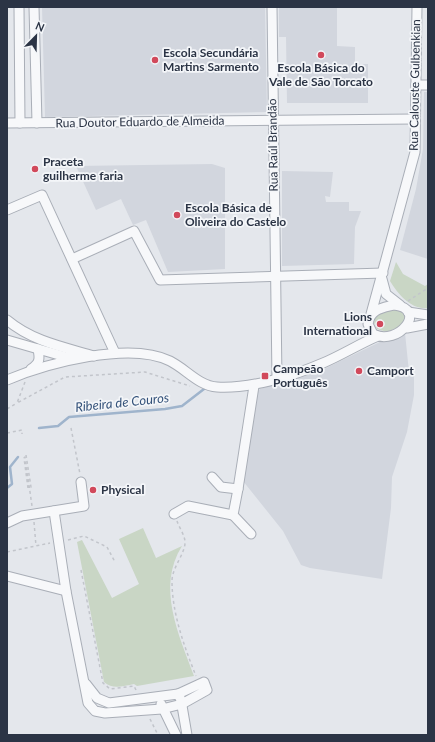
<svg xmlns="http://www.w3.org/2000/svg" width="435" height="742" font-family="Lato,sans-serif">
  <style>
    .built { fill: #d2d6de }
    .green { fill: #c9d6c5 }
    .lines { fill: none; stroke-linecap: round; stroke-linejoin: round }
    .stream { stroke: #9fb4cc; stroke-width: 2.5 }
    .minor-casing { stroke: #a9aeb7; stroke-width: 11 }
    .path { stroke: #c2c5cb; stroke-width: 1.5; stroke-dasharray: 3 3; stroke-linecap: butt }
    .minor { stroke: #f7f8fa; stroke-width: 9 }
    .poi-dot { fill: #d1495b; stroke: #f4f6f9; stroke-width: 1.5 }
    .labels { text-anchor: middle; stroke-width: 3.5; stroke-linejoin: round; paint-order: stroke }
    .poi-label { font-size: 12px; font-weight: bold; fill: #2b3445; stroke: #f4f6f9; text-anchor: start }
    .street-label { font-size: 12px; fill: #2b3445; stroke: #f4f6f9 }
    .water-label { font-size: 13px; font-style: italic; fill: #34527a; stroke: #f4f6f9 }
  </style>
  <rect width="100%" height="100%" fill="#e4e7ec"/>
  <g class="built">
    <polygon points="42,7 265,7 267,112 45,117"/>
    <polygon points="279,7 337,7 337,46 355,47 355,64 368,64 368,103 287,103 286,37 279,37"/>
    <polygon points="424,92 428,92 428,259 400,250 416,189 423,149"/>
    <polygon points="212,164 225,168 225,269 168,272 146,220 133,225 121,199 96,210 76,166"/>
    <polygon points="282,171 333,172 330,197 325,196 326,202 349,202 349,211 361,211 355,227 354,264 282,266"/>
    <polygon points="405,333 409,372 414,376 414,395 407,432 392,477 391,508 382,579 310,568 301,565 283,531 243,481 255,395 260,389 324,369 384,340"/>
  </g>
  <g class="green">
    <path d="M 396,262 L 403,274 L 425,286 L 428,284 L 428,308 C 411,310 398,294 390,281 Z"/>
    <path d="M 395,309 L 399,309 L 406,317 L 401,326 L 387,332 L 377,329 L 374,323 C 375,311 386,311 395,309 Z"/>
    <path d="M 143,528 L 156,558 L 182,546 C 156,587 179,635 194,676 L 137,686 L 134,684 C 123,686 113,690 104,682 L 77,542 L 82,540 L 112,598 L 139,584 L 119,539 Z"/>
  </g>
  <g class="lines">
    <g class="stream">
      <polyline points="39,428 58,426 69,417 165,409 182,406 204,389"/>
      <polyline points="7,488 12,484 10,467 18,457"/>
    </g>
    <g class="minor-casing">
      <g id="minor">
        <polyline points="19,7 20,123"/>
        <polyline points="34,7 37,123"/>
        <polyline points="272,7 277,379"/>
        <polyline points="416,85 428,85"/>
        <polyline points="7,123 415,119"/>
        <polyline points="7,210 42,195 115,353"/>
        <polyline points="72,259 134,231 160,280 383,273"/>
        <polyline points="382,279 386,294 400,305"/>
        <path d="M 394,305 C 429,309 398,347 373,334 L 368,324 C 370,309 382,308 394,305 Z"/>
        <polyline points="408,312 428,315"/>
        <polyline points="371,314 415,152 417,7"/>
        <path d="M 7,320 C 32,341 63,347 94,356"/>
        <polyline points="407,328 428,324"/>
        <polyline points="7,340 66,357 76,357"/>
        <path d="M 31,369 C 40,363 40,359 38,349"/>
        <path d="M 7,380 C 47,363 130,341 170,361 C 186,369 199,386 217,387 C 250,389 293,376 323,363 C 342,355 359,344 378,336"/>
        <polyline points="212,477 221,487 238,489 254,386"/>
        <polyline points="238,489 233,515 251,534"/>
        <polyline points="54,511 66,591 88,703 95,711 105,713 162,709 182,704 207,690 204,682 178,694"/>
        <polyline points="174,514 188,506 233,515"/>
        <polyline points="7,523 22,516 84,506 81,482"/>
        <polyline points="7,576 66,591"/>
        <polyline points="86,684 97,698 109,703 178,694 181,700 187,735"/>
        <polyline points="161,704 176,735"/>
      </g>
    </g>
    <g class="path">
      <polyline points="408,301 428,288"/>
      <polyline points="25,382 17,403 65,377 145,372 190,386"/>
      <polyline points="7,409 17,403"/>
      <polyline points="71,428 80,474"/>
      <polyline points="7,433 22,430 22,434"/>
      <polyline points="26,455 31,487 30,488"/>
      <polyline points="28,488 24,458 25,457 32,506"/>
      <path d="M 177,521 C 179,527 184,534 185,541 C 186,553 172,567 172,581 C 172,613 184,646 196,676"/>
      <polyline points="34,522 36,546"/>
      <polyline points="68,540 84,536 107,547 115,562"/>
      <polyline points="7,552 50,543"/>
      <polyline points="81,570 103,683 110,689 134,686 136,690"/>
      <polyline points="150,719 158,735"/>
    </g>
    <use href="#minor" class="minor"/>
  </g>
  <g class="poi-dot">
    <circle cx="321" cy="55" r="4"/>
    <circle cx="155" cy="60" r="4"/>
    <circle cx="35" cy="169" r="4"/>
    <circle cx="177" cy="215" r="4"/>
    <circle cx="380" cy="324" r="4"/>
    <circle cx="359" cy="371" r="4"/>
    <rect x="261" y="372" width="8" height="8" rx="2"/>
    <circle cx="93" cy="490" r="4"/>
  </g>
  <g class="labels">
    <g class="poi-label">
      <text x="163" y="57">Escola Secundária<tspan x="163" dy="14">Martins Sarmento</tspan></text>
      <text x="321" y="72" text-anchor="middle">Escola Básica do<tspan x="321" dy="14">Vale de São Torcato</tspan></text>
      <text x="43" y="166">Praceta<tspan x="43" dy="14">guilherme faria</tspan></text>
      <text x="185" y="212">Escola Básica de<tspan x="185" dy="14">Oliveira do Castelo</tspan></text>
      <text x="372" y="321" text-anchor="end">Lions<tspan x="372" dy="14">International</tspan></text>
      <text x="273" y="373">Campeão<tspan x="273" dy="14">Português</tspan></text>
      <text x="367" y="375">Camport</text>
      <text x="101" y="494">Physical</text>
    </g>
    <g class="street-label">
      <text transform="translate(415 85) rotate(-89)" y="4">Rua Calouste Gulbenkian</text>
      <text transform="translate(140 122) rotate(-1)" y="4">Rua Doutor Eduardo de Almeida</text>
      <text transform="translate(273 145) rotate(-91)" y="4">Rua Raúl Brandão</text>
    </g>
    <g class="water-label">
      <text transform="translate(122 402) rotate(-6)" y="5">Ribeira de Couros</text>
    </g>
  </g>
  <rect width="435" height="742" fill="none" stroke="#2b3445" stroke-width="16"/>
  <g transform="translate(36 36) rotate(23)" stroke="#f4f6f9" stroke-width="3" paint-order="stroke">
  <path d="M0-3L7 15L0 10L-7 15Z" fill="#2b3445"/>
  <text y="-6" font-size="11" font-weight="bold" text-anchor="middle" fill="#2b3445">N</text>
  </g>
</svg>
